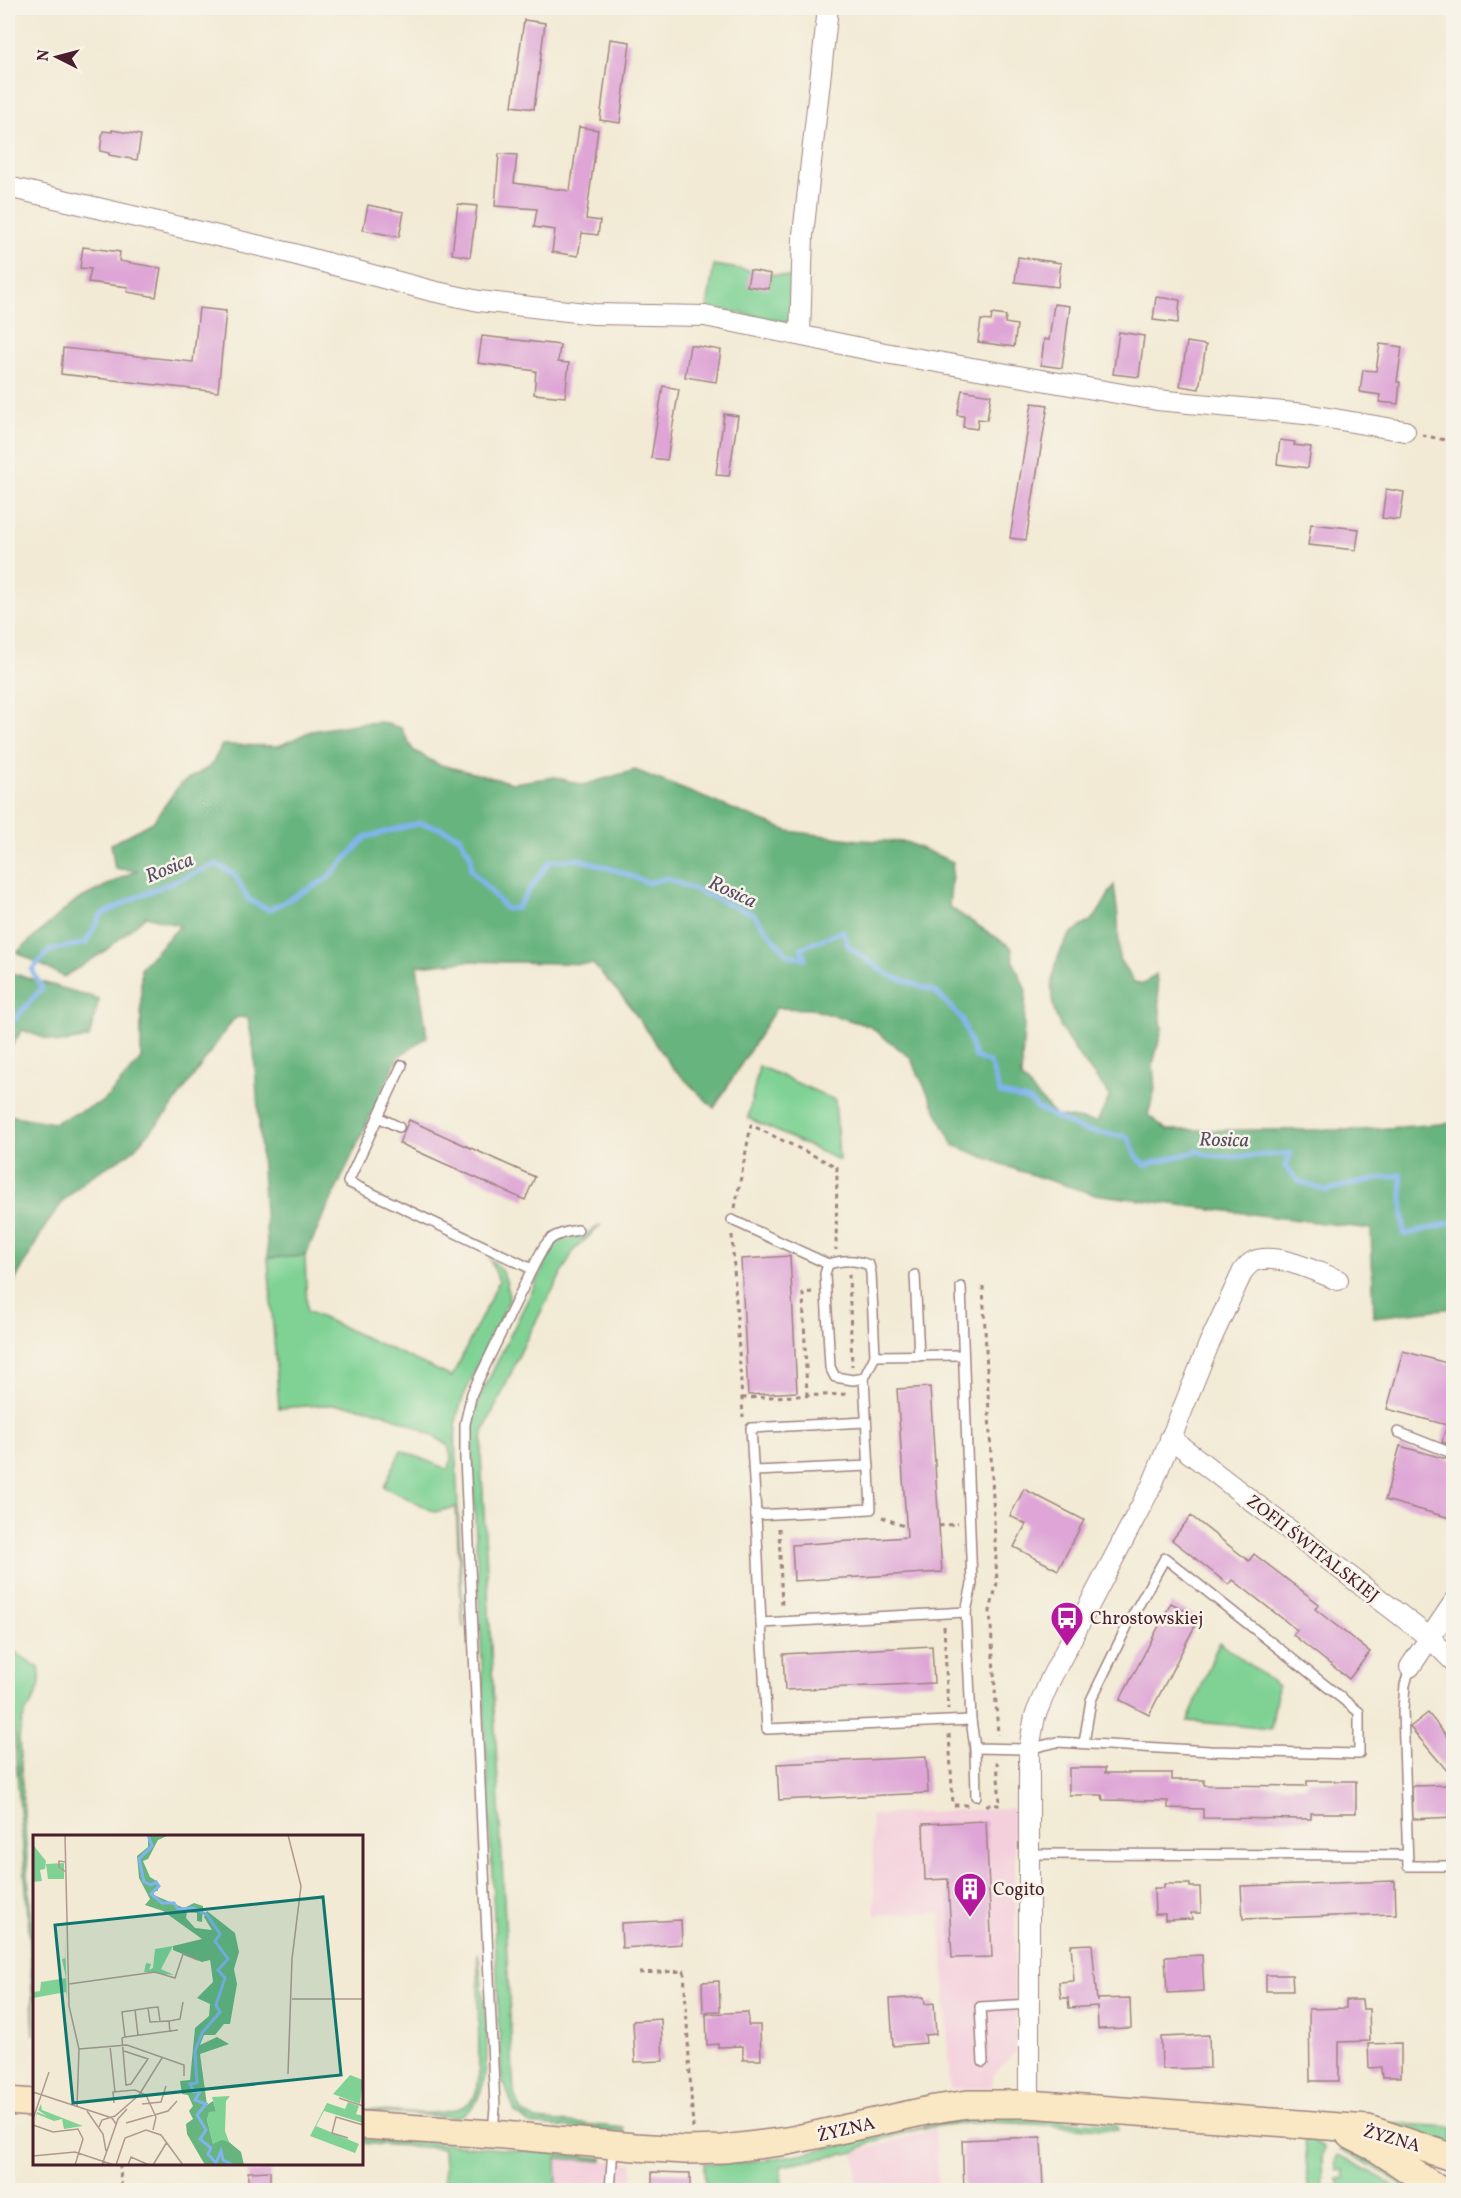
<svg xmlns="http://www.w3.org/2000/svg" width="1461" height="2198" font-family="Vollkorn,serif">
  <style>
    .built { fill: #f4cfdc }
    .green { fill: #7fd294; stroke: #647860; stroke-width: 1.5 }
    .forest { fill: #67b47e; stroke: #586a54; stroke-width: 1.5 }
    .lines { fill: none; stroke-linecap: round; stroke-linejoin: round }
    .stream { stroke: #81b4ee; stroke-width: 5 }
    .building { fill: #dea5d6 }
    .lane-casing { stroke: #9e8480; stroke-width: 12 }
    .street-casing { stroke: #9e8480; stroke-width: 22 }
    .secondary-casing { stroke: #9e8480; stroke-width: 30 }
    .path { stroke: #9e8480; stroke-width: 3; stroke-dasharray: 4.5 4.5; stroke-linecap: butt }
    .lane { stroke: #fff; stroke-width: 9 }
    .street { stroke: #fff; stroke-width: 20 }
    .secondary { stroke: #fae7c3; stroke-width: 27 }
    .labels { text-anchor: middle; stroke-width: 5; stroke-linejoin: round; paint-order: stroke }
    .street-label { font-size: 18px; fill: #4a1f2b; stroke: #f7f3e8 }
    .poi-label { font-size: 18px; fill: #4a1f2b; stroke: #f7f3e8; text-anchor: start }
    .water-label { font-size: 20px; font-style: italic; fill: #5a4c66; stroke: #f7f3e8 }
    .inset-river { fill: none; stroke: #81b4ee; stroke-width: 3 }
    .inset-road { fill: none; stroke: #af9990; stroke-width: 1.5 }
    .view { fill: #0f766e; fill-opacity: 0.15; stroke: #0f766e; stroke-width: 3 }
    .inset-edge { fill: none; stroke: #4a1f2b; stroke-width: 3 }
  </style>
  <rect width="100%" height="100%" fill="#f7f3e8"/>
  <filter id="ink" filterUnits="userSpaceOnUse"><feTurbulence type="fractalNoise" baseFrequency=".0167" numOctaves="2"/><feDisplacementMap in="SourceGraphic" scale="12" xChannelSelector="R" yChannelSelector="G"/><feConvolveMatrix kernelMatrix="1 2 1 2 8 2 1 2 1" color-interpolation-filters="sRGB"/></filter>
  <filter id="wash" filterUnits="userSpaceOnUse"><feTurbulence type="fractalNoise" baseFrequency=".008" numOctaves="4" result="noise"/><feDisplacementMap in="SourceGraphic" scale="24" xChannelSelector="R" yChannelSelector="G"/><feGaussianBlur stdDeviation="1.35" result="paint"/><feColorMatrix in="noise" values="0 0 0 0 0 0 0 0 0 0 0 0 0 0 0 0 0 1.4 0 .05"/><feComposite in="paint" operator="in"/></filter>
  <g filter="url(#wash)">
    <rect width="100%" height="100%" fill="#f2ead4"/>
    <g class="built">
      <polygon points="1013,1808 1015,1852 1016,2051 992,2076 992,2087 950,2089 941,1912 875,1915 871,1815"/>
      <polygon points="935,2129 938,2190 857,2190 855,2152"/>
      <polygon points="555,2158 633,2163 631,2190 557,2190"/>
    </g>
    <g class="green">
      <polygon points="714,265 795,278 791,323 707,307"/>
      <polygon points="759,1066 835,1100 839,1160 748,1118"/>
      <polygon points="601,1225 574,1250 525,1342 502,1393 483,1432 481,1455 514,2095 523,2113 536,2120 624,2128 624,2133 530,2124 515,2112 505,2085 502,2084 472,1452 472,1430 479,1399 557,1240 587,1237 588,1233"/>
      <path d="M 305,1256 L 307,1311 L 452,1377 L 499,1281 L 490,1259 C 505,1271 508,1282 509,1300 L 464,1395 L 457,1415 L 455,1441 L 463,1628 L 456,1507 L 435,1512 L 384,1487 L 401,1450 L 449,1470 L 451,1458 L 448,1445 C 418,1426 381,1408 344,1405 C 323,1404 300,1407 279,1408 L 268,1258 Z"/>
      <path d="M 8,1533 L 13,1644 L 15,1652 L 39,1668 C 43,1690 35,1696 25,1714 C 21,1722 20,1730 19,1739 L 33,1949 L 34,2035 L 30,1941 L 12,1703 Z"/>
      <polygon points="1219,1642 1278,1686 1271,1729 1188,1721"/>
      <path d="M 478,1952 C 481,1992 506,2103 456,2117 L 362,2112 L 362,2109 C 388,2111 452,2121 471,2101 C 478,2094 478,2084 479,2074 Z"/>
      <path d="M 970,2118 L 1013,2118 L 1115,2124 L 1118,2130 C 1042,2126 967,2112 893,2136 C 880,2140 866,2143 855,2152 L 781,2166 L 782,2190 L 705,2190 L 704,2163 C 795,2166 881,2129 970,2118 Z"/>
      <polygon points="1383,2123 1453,2127 1453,2147"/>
      <polygon points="1305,2138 1324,2148 1322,2156 1323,2190 1308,2190"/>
      <polygon points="362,2139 423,2142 602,2158 602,2161 556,2158 557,2190 445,2190 443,2148 362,2143"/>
      <polygon points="1346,2145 1422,2190 1407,2190 1385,2173 1340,2149"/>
      <polygon points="1338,2155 1380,2177 1398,2190 1342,2189 1337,2179 1345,2178 1344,2170 1337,2171 1335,2161"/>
    </g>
    <g class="forest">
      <path d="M 380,722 L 401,728 L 413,750 L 437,764 L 513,783 L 555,777 L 583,785 L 635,770 L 788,831 L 858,840 L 906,842 L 953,862 L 949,907 L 1011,947 L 1014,963 L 1026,991 L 1021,1078 L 1056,1116 L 1097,1122 L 1110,1096 C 1070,1042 1026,1006 1069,936 C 1075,928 1088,925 1095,917 C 1102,908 1108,895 1114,885 L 1118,917 L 1119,959 L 1134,982 L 1144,984 L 1156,974 L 1162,1029 L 1153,1064 L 1155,1089 L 1148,1115 L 1167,1130 L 1362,1130 L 1453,1123 L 1453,1308 L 1374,1317 L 1371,1229 L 1093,1194 L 1017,1170 L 953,1145 L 910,1057 L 869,1026 L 812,1009 L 776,1008 L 714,1108 L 672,1067 L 627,1002 L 593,964 L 468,961 L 417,966 L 427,1037 L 398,1057 L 305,1256 L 268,1258 L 254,1050 L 248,1018 L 238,1017 L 232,1021 L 169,1111 L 149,1133 L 130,1153 L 88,1178 L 64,1200 L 46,1225 L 8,1293 L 8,1115 L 54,1123 L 104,1101 L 141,1059 L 141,967 L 180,926 L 146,916 L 105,951 L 64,977 L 17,952 L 74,902 L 137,870 L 115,869 L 111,844 L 153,822 L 180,784 L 211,766 L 222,745 L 279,746 L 311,731 L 355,724 Z"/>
      <polygon points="8,972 99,999 89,1038 58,1043 22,1030 8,1052"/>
    </g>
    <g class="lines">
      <path class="stream" d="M 8,1027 L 42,988 L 32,970 L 50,950 L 86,943 L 101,915 L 139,896 L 217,864 L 235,875 L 248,899 L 269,910 L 327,879 L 366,837 L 420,823 L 440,828 L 459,836 L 471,856 L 471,870 L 506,909 L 517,908 L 550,861 L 579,859 L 624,873 L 648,883 L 666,878 L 753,914 L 788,955 L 805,958 L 801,948 L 843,931 L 849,947 L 889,975 L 936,992 L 962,1019 L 975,1057 L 990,1063 L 1000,1093 L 1030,1101 L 1039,1109 L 1082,1130 L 1128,1137 L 1136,1156 L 1145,1165 L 1198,1151 L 1207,1155 L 1234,1157 L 1291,1153 L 1285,1167 L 1299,1181 L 1327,1191 C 1350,1182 1375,1180 1401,1175 L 1404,1235 L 1454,1222"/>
    </g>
    <g id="blocks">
      <g class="building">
        <polygon points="524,20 545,23 534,109 512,106"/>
        <polygon points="610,39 630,42 620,123 600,120"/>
        <polygon points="579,127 598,130 586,219 600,221 598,235 582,233 578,256 552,252 555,230 534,227 537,209 495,206 499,154 517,155 514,183 570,191"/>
        <polygon points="112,130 141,135 137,160 109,155 109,153 100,151 103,131 112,132"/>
        <polygon points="458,204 477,206 470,257 452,254"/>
        <polygon points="368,205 404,212 399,237 363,230"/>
        <polygon points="83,247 120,252 119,261 161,268 156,297 127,292 128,287 88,282 91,269 80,268"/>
        <polygon points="1018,257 1061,263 1058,287 1015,282"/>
        <polygon points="750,270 771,274 769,289 747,286"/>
        <polygon points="1156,297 1180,300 1178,323 1153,320"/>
        <polygon points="1054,304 1070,306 1062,368 1041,365 1044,339 1049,340"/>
        <polygon points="199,308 226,311 218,392 61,374 63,348 193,362"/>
        <polygon points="992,314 1006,316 1005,323 1017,325 1014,347 978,342 981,320 991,321"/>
        <polygon points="1119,332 1144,336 1139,377 1113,374"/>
        <polygon points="482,336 560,345 558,362 569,363 565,397 534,394 536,371 478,363"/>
        <polygon points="1187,342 1206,345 1199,389 1180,386"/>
        <polygon points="1380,344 1402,347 1397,382 1400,382 1398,404 1379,402 1380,395 1360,392 1363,370 1376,371"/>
        <polygon points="690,345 721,350 716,382 685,377"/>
        <polygon points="663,386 679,389 667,460 651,458"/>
        <polygon points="962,390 991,395 987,420 978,419 977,429 963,427 964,416 957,415"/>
        <polygon points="1032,403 1048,405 1026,540 1010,538"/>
        <polygon points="724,414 738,416 729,476 716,475"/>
        <polygon points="1280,440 1295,442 1294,445 1311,447 1308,468 1277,464"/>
        <polygon points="1386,489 1404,492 1400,520 1382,518"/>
        <polygon points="1311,524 1359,529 1356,550 1308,545"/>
        <polygon points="409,1120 535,1177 525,1200 399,1143"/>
        <polygon points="790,1256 797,1392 748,1395 741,1259"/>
        <polygon points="1403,1351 1454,1365 1454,1447 1442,1442 1447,1425 1387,1409"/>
        <polygon points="930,1387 942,1572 794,1581 792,1545 907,1537 897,1389"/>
        <polygon points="1400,1446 1454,1461 1454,1519 1385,1500"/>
        <polygon points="1024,1489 1084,1520 1058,1570 1014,1547 1026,1524 1010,1516"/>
        <polygon points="1191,1516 1249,1561 1254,1554 1319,1604 1315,1609 1370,1652 1349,1679 1293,1635 1297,1630 1233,1580 1229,1585 1172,1540"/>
        <polygon points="1171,1603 1199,1618 1149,1715 1120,1700"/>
        <polygon points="932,1646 934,1683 785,1690 783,1654"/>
        <polygon points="1428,1713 1454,1745 1454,1779 1410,1727"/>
        <polygon points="926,1757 928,1793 779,1800 777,1764"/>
        <polygon points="1069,1768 1105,1768 1105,1773 1172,1773 1172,1780 1204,1780 1204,1785 1307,1786 1307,1781 1356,1781 1356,1813 1311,1813 1311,1819 1203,1818 1203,1809 1168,1808 1168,1801 1103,1800 1102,1795 1069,1795"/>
        <polygon points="1454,1785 1454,1817 1413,1819 1412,1786"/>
        <polygon points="986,1821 992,1957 952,1958 948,1879 925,1880 923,1824"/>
        <polygon points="1395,1881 1396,1914 1243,1919 1241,1886"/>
        <polygon points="1164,1884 1190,1884 1190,1887 1200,1887 1201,1913 1191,1913 1192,1919 1165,1920 1165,1914 1155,1914 1154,1888 1164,1888"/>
        <polygon points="681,1920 682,1944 622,1948 621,1923"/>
        <polygon points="1092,1944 1097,2002 1097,1999 1130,1998 1131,2028 1098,2029 1097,2006 1069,2008 1068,1998 1061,1998 1059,1982 1074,1981 1071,1945"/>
        <polygon points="1202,1955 1204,1991 1167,1993 1165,1957"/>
        <polygon points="1266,1975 1292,1975 1293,1991 1266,1991"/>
        <polygon points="719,1981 720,2011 703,2012 702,1982"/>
        <polygon points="924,1997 925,2004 934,2003 936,2034 925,2035 926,2043 893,2046 890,1999"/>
        <polygon points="1346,2000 1362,2000 1363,2009 1369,2009 1370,2041 1339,2042 1339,2081 1310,2081 1309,2009 1346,2008"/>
        <polygon points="748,2012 748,2025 760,2025 761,2060 743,2060 743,2046 718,2047 718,2044 707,2045 706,2014"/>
        <polygon points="661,2019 663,2061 635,2062 633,2021"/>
        <polygon points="1209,2035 1210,2068 1162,2069 1161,2037"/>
        <polygon points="1401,2043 1401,2077 1382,2077 1381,2067 1369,2068 1368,2044"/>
        <polygon points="1041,2137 1043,2190 964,2190 962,2140"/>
        <polygon points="270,2171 270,2190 248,2190 248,2172"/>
        <polygon points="652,2172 690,2173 690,2190 652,2190"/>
      </g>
    </g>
  </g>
  <g filter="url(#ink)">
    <use href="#blocks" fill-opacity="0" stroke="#9e8480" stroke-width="1.5"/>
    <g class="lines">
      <g class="lane-casing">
        <g id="lane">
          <polyline points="402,1065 348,1182 532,1269 472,1393 465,1424 465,1458 495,2108 493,2132"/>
          <polyline points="378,1117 399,1127"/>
          <path d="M 732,1220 L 828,1264 C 843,1260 854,1259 869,1265 L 871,1273 L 875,1356 L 963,1355"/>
          <polyline points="828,1264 825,1274 830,1367 835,1377 853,1380 864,1378"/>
          <path d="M 532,1269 C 547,1242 545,1235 578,1230"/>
          <polyline points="915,1275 919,1356"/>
          <polyline points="961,1287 972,1584 966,1612 971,1720 975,1748 1029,1749 1057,1742 1210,1751 1359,1754 1359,1712 1165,1558 1129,1622 1091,1700 1084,1743"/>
          <polyline points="1398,1432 1454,1454"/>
          <polyline points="754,1471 869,1466"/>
          <polyline points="756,1515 751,1428 866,1422"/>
          <polyline points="966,1612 761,1623 767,1729 971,1720"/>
          <polyline points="761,1623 756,1515 871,1509 864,1378 875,1356"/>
          <polyline points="1410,1667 1405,1685 1403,1710 1408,1866 1454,1866"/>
          <polyline points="975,1748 976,1796"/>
          <polyline points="1028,1854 1407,1855"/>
          <polyline points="983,2062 980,2007 1029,2004"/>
          <polyline points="610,2190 613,2148"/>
        </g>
      </g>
      <g class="street-casing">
        <g id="street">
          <polyline points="8,187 286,252 432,291 479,301 594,314 705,316 885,353 1157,400 1305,414 1405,431"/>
          <polyline points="800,335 803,235 828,8"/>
          <polyline points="1170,1438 1430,1638 1454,1662"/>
          <polyline points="1410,1667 1454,1602"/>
          <path d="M 1029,2104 L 1029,1749 L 1035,1716 L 1051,1678 L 1152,1485 L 1209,1344 L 1243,1271 C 1246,1267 1250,1263 1254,1261 C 1277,1252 1316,1272 1338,1280"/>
        </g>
      </g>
      <g class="secondary-casing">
        <g id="secondary">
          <polyline points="8,2101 34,2103"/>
          <polyline points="362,2125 493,2134 635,2147 685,2150 724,2149 788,2141 935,2109 968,2104 1029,2104 1368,2129 1454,2158"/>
          <polyline points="1350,2135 1378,2149 1439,2190"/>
        </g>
      </g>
      <g class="path">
        <polyline points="1422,435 1454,442"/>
        <polyline points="735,1208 751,1125 837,1167 836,1250"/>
        <polyline points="732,1235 743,1417"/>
        <polyline points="849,1274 852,1366"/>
        <polyline points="983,1286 997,1583 990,1611 998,1735"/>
        <polyline points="807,1396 803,1293 812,1292"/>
        <polyline points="742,1398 849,1394"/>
        <polyline points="882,1517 906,1527"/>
        <polyline points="939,1526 958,1524"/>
        <polyline points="779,1528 782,1608"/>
        <polyline points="944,1626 948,1709"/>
        <polyline points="949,1734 953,1805 968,1805"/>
        <polyline points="986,1805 1000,1805 997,1762"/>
        <polyline points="639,1973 684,1971 693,2128"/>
        <polyline points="120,2164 121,2190"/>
      </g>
      <use href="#lane" class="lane"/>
      <use href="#street" class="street"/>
      <use href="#secondary" class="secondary"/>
    </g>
  </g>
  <defs>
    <g id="bus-pin" transform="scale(1.725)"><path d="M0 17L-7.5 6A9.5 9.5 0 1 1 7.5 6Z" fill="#b5179e" stroke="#f7f3e8"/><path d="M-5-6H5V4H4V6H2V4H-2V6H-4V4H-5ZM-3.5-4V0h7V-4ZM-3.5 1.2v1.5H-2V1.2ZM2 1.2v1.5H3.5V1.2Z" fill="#fff"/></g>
    <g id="building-pin" transform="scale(1.725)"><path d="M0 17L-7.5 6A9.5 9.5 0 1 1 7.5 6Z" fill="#b5179e" stroke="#f7f3e8"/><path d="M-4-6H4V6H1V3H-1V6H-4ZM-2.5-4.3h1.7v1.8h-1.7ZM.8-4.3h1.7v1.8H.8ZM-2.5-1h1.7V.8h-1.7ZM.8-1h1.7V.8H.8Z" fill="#fff"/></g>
  </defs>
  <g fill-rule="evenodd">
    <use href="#bus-pin" x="1067" y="1618"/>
    <use href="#building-pin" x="970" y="1889"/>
  </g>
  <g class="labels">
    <g class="street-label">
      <text transform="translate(1313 1548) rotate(38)" y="6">ZOFII ŚWITALSKIEJ</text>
      <text transform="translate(846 2129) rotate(-13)" y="6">ŻYZNA</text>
      <text transform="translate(1392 2138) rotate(16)" y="6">ŻYZNA</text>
    </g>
    <g class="poi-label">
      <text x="1090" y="1624">Chrostowskiej</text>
      <text x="993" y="1895">Cogito</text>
    </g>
    <g class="water-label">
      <text transform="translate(169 867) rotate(-22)" y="7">Rosica</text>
      <text transform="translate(733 891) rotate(25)" y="7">Rosica</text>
      <text transform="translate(1224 1139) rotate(1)" y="7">Rosica</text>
    </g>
  </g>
  <g transform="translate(33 1835)">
    <rect width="330" height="330" fill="#f2ead4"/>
    <path d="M 1,11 L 13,26 L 12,34 L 7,35 L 9,46 L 0,47 ZM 31,28 L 31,44 L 15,44 L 13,29 ZM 32,104 L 34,163 L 33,157 L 0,163 L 0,157 L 7,156 L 8,147 L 33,143 L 29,124 L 33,123 ZM 140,111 L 128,134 L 141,140 L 111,137 L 113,128 L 118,129 L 116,135 L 120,133 L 122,114 ZM 317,240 L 330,245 L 327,269 L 300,259 ZM 197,261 L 193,266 L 192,296 L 196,307 L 180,309 L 174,285 L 176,276 L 183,276 L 179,262 ZM 315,267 L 326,271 L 323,279 L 330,281 L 330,288 L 291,276 L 283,291 L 326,309 L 322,318 L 277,301 L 294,268 L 312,274 ZM 8,269 L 9,275 L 50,291 L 31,294 L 29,284 L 21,286 L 4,279 L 1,289 L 4,277 L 14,281 L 5,275 Z" fill="#7fd294"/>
    <path d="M 115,0 L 136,0 L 125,5 L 115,24 L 110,26 L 117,42 L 125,47 L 125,56 L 120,56 L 121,60 L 151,73 L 161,68 L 170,71 L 169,87 L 164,86 L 164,78 L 154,77 L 153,83 L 162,93 L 179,95 L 171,82 L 174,76 L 202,98 L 206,117 L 201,134 L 204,149 L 197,189 L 191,189 L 182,200 L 171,200 L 167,210 L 184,202 L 196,209 L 167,219 L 174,270 L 180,266 L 183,276 L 176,277 L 174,285 L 180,309 L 189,305 L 196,307 L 208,317 L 211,330 L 172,330 L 154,299 L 153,289 L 160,284 L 156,276 L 160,271 L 155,260 L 149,259 L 147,246 L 157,245 L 162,193 L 176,181 L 177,169 L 164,163 L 180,147 L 178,131 L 177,125 L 169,127 L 140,115 L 140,111 L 169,104 L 130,76 L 112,70 L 117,64 L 106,43 L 104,21 L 115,12 Z" fill="#67b47e"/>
    <path class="inset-river" d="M 115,0 L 119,11 L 106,24 L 111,47 L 118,50 L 123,47 L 126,51 L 118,59 L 129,68 L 141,68 L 145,74 L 161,73 L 174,80 L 187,99 L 182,106 L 195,124 L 185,135 L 192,143 L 183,170 L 187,177 L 169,198 L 162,216 L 164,248 L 157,249 L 161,257 L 168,255 L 162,265 L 173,269 L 164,280 L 173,295 L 167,304 L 178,313 L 175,319 L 183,328 L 188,316 L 190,325 L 200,330"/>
    <path class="inset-road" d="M 32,0 L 36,171 L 46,214 L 44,272M 33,27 L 26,26 L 26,32 L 33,37M 36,149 L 122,137 L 142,143 L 150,119 L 165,125M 259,164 L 330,164M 115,173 L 125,172 L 127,186M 102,175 L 115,173 L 117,187 L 136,186M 137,197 L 136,186 L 147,184 L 150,167M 92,202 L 145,195M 77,211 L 82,257M 46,214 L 94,210 L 151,230 L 151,241M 91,216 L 115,224 L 98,249 L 93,250 L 89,203 L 92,202 L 89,177 L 102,175 L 105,200M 255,239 L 259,124 L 268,51 L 255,0M 0,257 L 79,283 L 83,289M 306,263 L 330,271M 81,268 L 80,257 L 102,255 L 113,260 L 123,282 L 120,295M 109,269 L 128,267 L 133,251M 54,276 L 70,299 L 73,316M 0,284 L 16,237M 93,288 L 135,276 L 144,266M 0,290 L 20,297 L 45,294 L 50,304 L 42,330M 66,292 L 69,285 L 82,281 L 106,260 L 129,223M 315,303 L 299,298 L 303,282 L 330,290M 0,321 L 42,317 L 81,330M 69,330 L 85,284 L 94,274M 83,330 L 92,303 L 113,295 L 128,300 L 150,330M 95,330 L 98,322 L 116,330M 120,330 L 134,307"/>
    <path class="view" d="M 290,62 L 308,240 L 40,268 L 22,90 Z"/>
    <rect width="330" height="330" class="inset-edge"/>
  </g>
  <rect width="1461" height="2198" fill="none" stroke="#f7f3e8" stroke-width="30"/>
  <g transform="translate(57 57) rotate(276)" stroke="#f7f3e8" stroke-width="4.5" paint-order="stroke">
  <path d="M0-4.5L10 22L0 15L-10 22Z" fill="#4a1f2b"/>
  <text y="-9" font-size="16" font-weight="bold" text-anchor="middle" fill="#4a1f2b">N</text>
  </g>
</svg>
